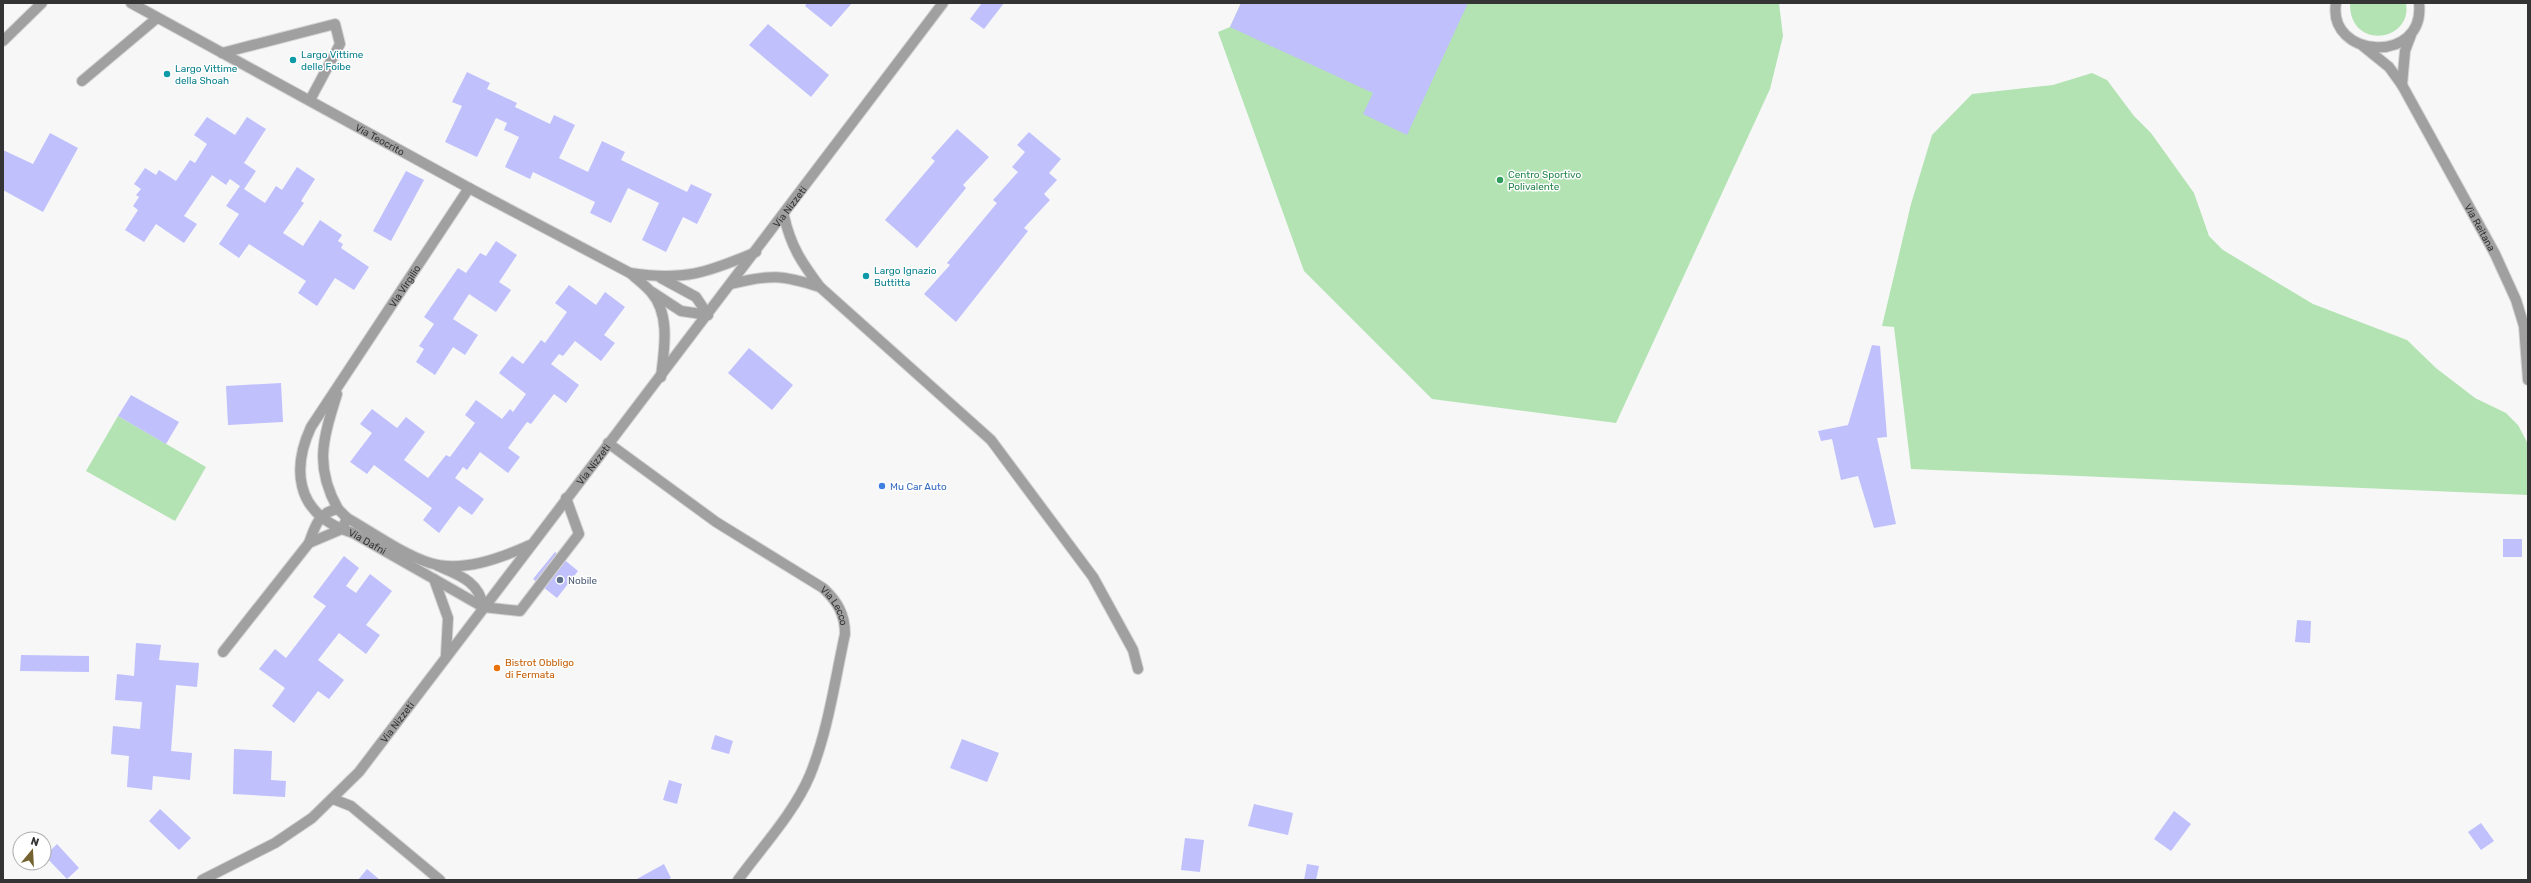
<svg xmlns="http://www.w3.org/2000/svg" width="2531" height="883" font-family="Rubik,sans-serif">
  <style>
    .green { fill: #b3e3b3 }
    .building { fill: #bfc0fc }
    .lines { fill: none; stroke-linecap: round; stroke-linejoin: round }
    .minor-casing { stroke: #d4d4d5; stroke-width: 12 }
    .minor { stroke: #a0a0a0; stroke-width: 10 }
    .culture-dot { fill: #0f9aa8; stroke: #fff; stroke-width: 1.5 }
    .leisure-dot { fill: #2e9e5b; stroke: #fff; stroke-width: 1.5 }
    .shop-dot { fill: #3f7fe0; stroke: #fff; stroke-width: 1.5 }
    .service-dot { fill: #5c6f8a; stroke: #fff; stroke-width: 1.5 }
    .food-dot { fill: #e8710a; stroke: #fff; stroke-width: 1.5 }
    .labels { text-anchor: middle; stroke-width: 3; stroke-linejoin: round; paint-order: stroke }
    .culture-label { font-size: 10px; fill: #0d838f; stroke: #fff; text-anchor: start }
    .street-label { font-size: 10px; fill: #343434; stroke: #fff }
    .leisure-label { font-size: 10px; fill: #27864d; stroke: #fff; text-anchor: start }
    .shop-label { font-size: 10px; fill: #366cbe; stroke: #fff; text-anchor: start }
    .service-label { font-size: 10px; fill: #4e5e75; stroke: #fff; text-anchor: start }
    .food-label { font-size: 10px; fill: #c56008; stroke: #fff; text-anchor: start }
  </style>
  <rect width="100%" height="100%" fill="#f7f7f8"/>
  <g class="green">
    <polygon points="1241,3 1779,3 1783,36 1770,89 1616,423 1432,399 1304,271 1218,32 1230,27"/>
    <path d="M 2350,3 L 2406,3 C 2413,42 2349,51 2350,3 Z"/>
    <polygon points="2092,73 2107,80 2134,116 2151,133 2194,193 2209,236 2223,250 2313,304 2407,340 2436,368 2475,398 2506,413 2518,425 2528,444 2528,495 1911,469 1894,327 1882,326 1911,204 1932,135 1972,94 2053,85"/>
    <polygon points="118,416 206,467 175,521 86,471"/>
  </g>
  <g class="building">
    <polygon points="807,3 852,3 831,27 805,6"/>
    <polygon points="982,3 1004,3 984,29 970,19"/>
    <polygon points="1241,3 1376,4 1468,3 1407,135 1363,114 1373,93 1230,27"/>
    <polygon points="768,24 829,75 811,97 749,45"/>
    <polygon points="467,72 490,83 487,89 517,103 515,107 550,124 554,115 575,125 559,158 588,172 602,141 625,152 621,160 650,174 687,192 691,184 712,194 697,224 683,217 666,252 642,240 659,203 628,188 611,223 590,213 595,202 533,172 530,179 505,167 519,137 504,130 507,123 496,118 477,157 445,142 462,106 452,102"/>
    <polygon points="207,117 235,135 247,117 266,129 244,163 256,171 244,189 265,203 276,186 282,190 297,167 315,179 301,201 304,203 283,233 303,246 320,220 342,235 338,241 343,244 341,248 369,267 354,290 335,278 317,306 298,293 306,281 249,244 239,258 219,244 239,214 226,206 240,186 230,179 226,185 212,175 184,216 197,224 184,243 156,224 144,242 125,230 138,210 133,206 139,197 136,195 141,189 134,184 145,168 156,175 159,170 176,181 190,160 195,163 207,144 194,135"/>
    <polygon points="957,129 989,157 963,185 966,188 917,248 885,220 935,161 931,158"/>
    <polygon points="1029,132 1061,159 1049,173 1057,180 1044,194 1050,200 1024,228 1028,231 956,322 924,294 950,265 947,263 997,203 993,200 1018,172 1012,167 1025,152 1017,145"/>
    <polygon points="50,133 78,148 43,212 3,190 3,150 33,164"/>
    <polygon points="406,171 424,180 391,241 373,231"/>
    <polygon points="496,241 517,255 499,282 511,290 496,312 469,294 453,319 478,335 465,355 453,347 435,375 416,362 424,349 419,346 434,324 424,317 458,268 466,273 480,253 486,256"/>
    <polygon points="569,285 596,305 605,292 625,307 604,335 615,343 601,361 575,341 563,356 559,354 551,364 579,385 566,403 554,394 531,424 527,422 508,448 520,457 508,473 480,452 467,470 463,467 455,478 484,499 472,515 459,506 439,533 423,520 432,508 374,465 367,474 350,462 372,433 360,424 372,409 397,428 406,417 425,432 404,460 428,478 446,455 450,457 475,423 465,415 476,400 502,419 510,409 513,412 526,394 499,373 512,356 523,364 541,340 545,343 567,312 555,303"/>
    <polygon points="1872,345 1880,346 1887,437 1877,438 1896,524 1874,528 1858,476 1841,480 1832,439 1821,441 1818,431 1848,425"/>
    <polygon points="749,348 793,385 772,410 728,373"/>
    <polygon points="281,383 283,422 228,425 226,386"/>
    <polygon points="131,395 179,422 166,444 118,416"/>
    <rect x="2503" y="539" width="19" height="18"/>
    <polygon points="555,552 578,571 557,598 533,579"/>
    <polygon points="344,556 359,568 346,586 356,593 370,574 392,591 366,625 380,635 366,654 339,633 318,660 344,680 329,699 318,691 294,723 272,706 285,688 259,669 275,649 286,658 326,606 313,597"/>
    <polygon points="2297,620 2311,621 2310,643 2295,642"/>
    <polygon points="136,643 161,645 159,660 199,663 197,687 176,685 171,751 192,753 190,780 153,776 152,790 127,787 129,756 111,754 113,726 140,729 142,702 115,700 117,674 134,676"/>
    <polygon points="21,655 89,656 89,672 20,671"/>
    <polygon points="715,735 733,741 729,754 711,749"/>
    <polygon points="962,739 999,753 987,782 950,768"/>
    <polygon points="234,749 272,751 271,780 286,781 285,797 233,794"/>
    <polygon points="669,780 682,784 677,804 663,800"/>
    <polygon points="1254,804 1293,813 1288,835 1248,826"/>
    <polygon points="160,809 191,838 179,850 149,821"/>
    <polygon points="2174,811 2191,824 2171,851 2154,839"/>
    <polygon points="2481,823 2494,841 2481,850 2468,832"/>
    <polygon points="1185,838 1204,840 1200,872 1181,870"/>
    <polygon points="57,844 79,868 67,879 45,856"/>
    <polygon points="664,864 671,878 667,880 635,880"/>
    <polygon points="1307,864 1319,866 1316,880 1304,880"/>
    <polygon points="367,869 380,880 358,880"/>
  </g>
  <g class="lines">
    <g class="minor-casing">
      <g id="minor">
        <path id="s1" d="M 131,3 L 469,188 L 630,273 C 637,279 645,285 651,292 C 671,315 664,350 661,377"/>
        <path d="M 2336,3 C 2327,59 2426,65 2419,3"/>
        <polyline points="3,41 42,3"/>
        <path id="s2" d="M 2363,46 L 2389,67 L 2402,85 L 2495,254 L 2516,300 L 2524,326 L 2528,380"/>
        <polyline points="222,53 335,24 340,44 310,100"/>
        <polyline points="82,81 157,18"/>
        <polyline points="2402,85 2405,51 2411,35"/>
        <path d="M 784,216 C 791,247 802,263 820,287 L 991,440 L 1093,577 L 1133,650 L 1138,669"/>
        <path d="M 630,273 C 684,281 707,273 756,252"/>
        <polyline points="661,278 696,297 708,315"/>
        <path d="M 731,284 C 769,274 783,275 820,287"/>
        <polyline points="652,292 681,311 708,315"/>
        <path d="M 337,394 C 323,439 314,466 338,509"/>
        <path id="s3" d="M 608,443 L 716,522 L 823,588 C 837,601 845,614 845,634 C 835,680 828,731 810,775 C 794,813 762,847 738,880"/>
        <path id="s4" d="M 347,518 L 342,529 C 296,510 292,468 311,427 L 469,188"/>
        <path d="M 309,543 C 315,526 319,512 338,509 L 347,518 C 372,532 402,554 430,563 C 462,573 501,558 530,545"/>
        <path d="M 438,566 C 459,575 480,582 483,607"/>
        <polyline points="434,579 483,607 520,611 579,534 566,498"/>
        <path id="s5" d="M 223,652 L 309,543 L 342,529 L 353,533 L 434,579 L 448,618 L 446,655"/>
        <polyline points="333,799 351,806 440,880"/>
        <path id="s6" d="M 202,880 L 275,843 L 312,818 L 359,772 C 553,515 750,261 943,3"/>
      </g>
    </g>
    <use href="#minor" class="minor"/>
  </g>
  <g class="culture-dot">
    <circle cx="293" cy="60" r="4"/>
    <circle cx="167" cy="74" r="4"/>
    <circle cx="866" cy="276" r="4"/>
  </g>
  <circle class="leisure-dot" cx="1500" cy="180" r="4"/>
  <circle class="shop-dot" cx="882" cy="486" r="4"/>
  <circle class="service-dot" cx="560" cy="580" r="4"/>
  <circle class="food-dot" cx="497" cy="668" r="4"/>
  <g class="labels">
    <g class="culture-label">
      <text x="301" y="58">Largo Vittime<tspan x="301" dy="12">delle Foibe</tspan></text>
      <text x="175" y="72">Largo Vittime<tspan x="175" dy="12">della Shoah</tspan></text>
      <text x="874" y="274">Largo Ignazio<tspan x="874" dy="12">Buttitta</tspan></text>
    </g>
    <g class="street-label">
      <text dy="4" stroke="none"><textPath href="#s1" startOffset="284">Via Teocrito</textPath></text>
      <text dy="4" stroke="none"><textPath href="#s6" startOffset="903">Via Nizzeti</textPath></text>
      <text dy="4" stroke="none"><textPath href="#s2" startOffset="218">Via Reitana</textPath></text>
      <text dy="4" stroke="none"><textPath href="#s4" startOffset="303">Via Virgilio</textPath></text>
      <text dy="4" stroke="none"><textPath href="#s6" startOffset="579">Via Nizzeti</textPath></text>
      <text dy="4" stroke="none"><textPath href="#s5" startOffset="203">Via Dafni</textPath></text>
      <text dy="4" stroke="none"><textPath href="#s3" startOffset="281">Via Lecco</textPath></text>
      <text dy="4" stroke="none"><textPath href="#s6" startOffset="255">Via Nizzeti</textPath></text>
    </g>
    <g class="leisure-label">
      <text x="1508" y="178">Centro Sportivo<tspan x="1508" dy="12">Polivalente</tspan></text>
    </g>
    <g class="shop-label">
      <text x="890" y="490">Mu Car Auto</text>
    </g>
    <g class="service-label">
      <text x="568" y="584">Nobile</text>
    </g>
    <g class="food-label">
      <text x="505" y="666">Bistrot Obbligo<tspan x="505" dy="12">di Fermata</tspan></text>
    </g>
  </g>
  <rect width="2531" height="883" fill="none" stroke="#343434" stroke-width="8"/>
  <g transform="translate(32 851) rotate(18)"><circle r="19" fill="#ffffff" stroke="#aeaeae"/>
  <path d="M0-3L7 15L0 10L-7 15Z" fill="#746230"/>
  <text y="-6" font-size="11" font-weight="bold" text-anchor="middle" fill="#343434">N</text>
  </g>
</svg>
